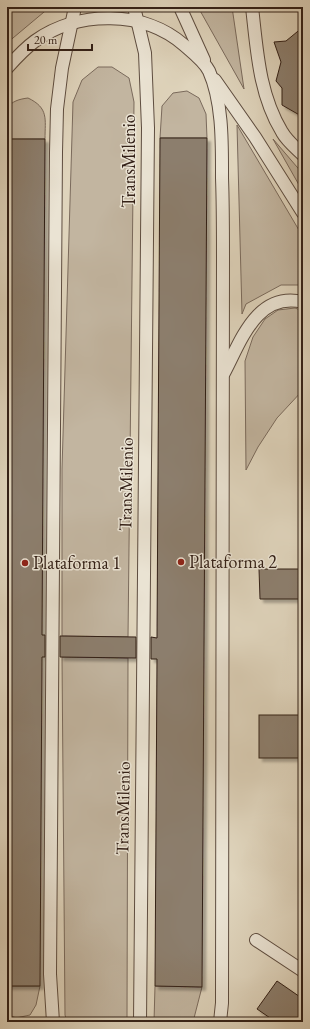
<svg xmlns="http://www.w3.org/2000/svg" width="310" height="1029" font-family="'EB Garamond',serif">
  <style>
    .green { fill: #c2b5a0; stroke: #7a6a5c }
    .building { fill: #8c7e6d; stroke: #332017; filter: url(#shadow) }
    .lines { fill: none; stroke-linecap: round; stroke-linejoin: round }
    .lane-casing { stroke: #5e4d40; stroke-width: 14 }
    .lane { stroke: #eae3d3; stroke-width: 12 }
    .poi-dot { fill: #8f2418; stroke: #eae3d3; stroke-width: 1.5 }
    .labels { text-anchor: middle; stroke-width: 3; stroke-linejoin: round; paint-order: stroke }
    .street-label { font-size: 18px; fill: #332017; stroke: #eae3d3 }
    .poi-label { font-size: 18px; fill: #332017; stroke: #eae3d3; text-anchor: start }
  </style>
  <defs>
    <filter id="shadow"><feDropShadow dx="3.5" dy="3.5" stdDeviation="1" flood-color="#0004"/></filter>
  </defs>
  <rect width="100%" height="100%" fill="#dfd4bc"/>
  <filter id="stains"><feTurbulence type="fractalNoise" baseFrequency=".005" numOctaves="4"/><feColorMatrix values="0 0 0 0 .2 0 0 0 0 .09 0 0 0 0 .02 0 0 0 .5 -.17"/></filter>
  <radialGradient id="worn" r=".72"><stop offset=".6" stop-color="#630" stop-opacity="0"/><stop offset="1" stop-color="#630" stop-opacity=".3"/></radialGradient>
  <g class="green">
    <polygon points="7,7 50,7 7,43"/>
    <polygon points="198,7 232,7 244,89"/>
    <polygon points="98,67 112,67 129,78 134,102 128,637 62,636 62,469 73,102 82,80"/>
    <polygon points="187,91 199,98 206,114 207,138 160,138 162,106 173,93"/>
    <path d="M 28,98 C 49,108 45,119 45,139 L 7,139 L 7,109 C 11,101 20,99 28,98 Z"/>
    <polygon points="237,125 303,237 303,285 281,285 246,304 242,314"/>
    <polygon points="273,139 303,174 303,192"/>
    <polygon points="295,308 303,311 303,390 277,418 258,447 246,470 245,361 253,337 265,319 278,310"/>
    <polygon points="62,657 128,658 127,1022 67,1022 65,1015"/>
    <polygon points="7,986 40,986 36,1005 30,1015 16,1018 7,1014"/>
    <polygon points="155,986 202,987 193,1022 154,1022"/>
  </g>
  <g class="building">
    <polygon points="303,27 303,117 282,105 282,88 276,81 281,62 274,42 286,41"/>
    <polygon points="160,138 207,138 202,987 155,986 157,659 151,659 151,637 157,638"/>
    <polygon points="7,139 45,139 42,635 45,635 45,657 42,657 40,986 7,986"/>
    <polygon points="259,569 303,569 303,599 260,599"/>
    <polygon points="60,636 136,637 136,658 60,657"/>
    <rect x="259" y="715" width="44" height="43"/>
    <polygon points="277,981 303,999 303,1022 276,1022 257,1009"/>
  </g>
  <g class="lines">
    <g class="lane-casing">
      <g id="lane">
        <polyline points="134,7 145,53 148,128 140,1022"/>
        <polyline points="180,7 204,60"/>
        <path d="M 252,7 C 257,51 259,94 282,132 C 287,141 296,148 303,155"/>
        <path d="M 7,68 C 16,58 24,49 35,41 C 78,10 144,10 184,45 C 192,52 204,61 209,71 C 223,102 222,145 222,178 C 223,204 223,231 223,257 L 222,1003 L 220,1022"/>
        <polyline points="215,80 255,137 303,213"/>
        <path d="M 224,373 C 241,341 257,291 303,302"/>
        <polyline points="256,940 303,971"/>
        <polyline points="53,1022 50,974 56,152 57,109 62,68 75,7"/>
      </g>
    </g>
    <use href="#lane" class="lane"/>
  </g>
  <g class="poi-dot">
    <circle cx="181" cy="562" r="4"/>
    <circle cx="25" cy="563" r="4"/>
  </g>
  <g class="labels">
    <g class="street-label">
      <text transform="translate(129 161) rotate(-90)" y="6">TransMilenio</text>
      <text transform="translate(126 484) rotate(-89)" y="6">TransMilenio</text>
      <text transform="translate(123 808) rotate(-89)" y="6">TransMilenio</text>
    </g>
    <g class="poi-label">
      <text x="189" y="568">Plataforma 2</text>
      <text x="33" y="569">Plataforma 1</text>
    </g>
  </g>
  <rect width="310" height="1029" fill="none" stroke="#dfd4bc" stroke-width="24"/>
  <rect x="8" y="8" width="294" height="1013" fill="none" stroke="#332017" stroke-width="2"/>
  <rect x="12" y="12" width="286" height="1005" fill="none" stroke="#332017"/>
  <path d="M28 44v6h64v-6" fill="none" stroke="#332017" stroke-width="2"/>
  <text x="34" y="44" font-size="12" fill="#332017" stroke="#eae3d3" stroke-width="3" paint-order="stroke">20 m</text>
  <rect width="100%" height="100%" filter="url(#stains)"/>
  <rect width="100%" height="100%" fill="url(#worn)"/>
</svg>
